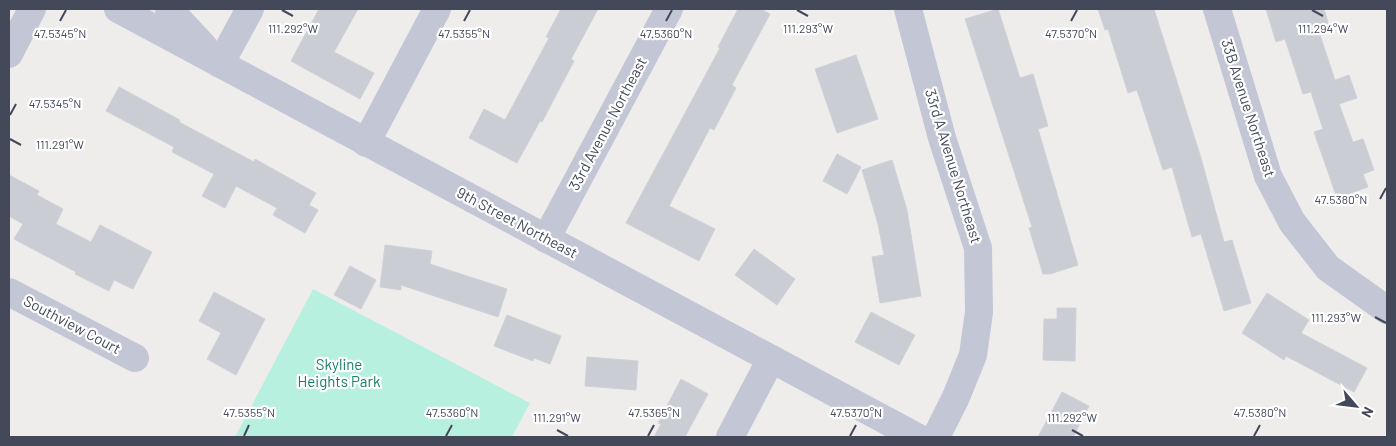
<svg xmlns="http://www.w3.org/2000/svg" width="1396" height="446" font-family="Barlow,sans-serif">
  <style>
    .green { fill: #b8f0df }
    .building { fill: #cbcdd5; stroke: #d0d0d8 }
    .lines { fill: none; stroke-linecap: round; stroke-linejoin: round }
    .minor { stroke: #c2c6d5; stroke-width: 28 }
    .ticks { fill: none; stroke: #44495a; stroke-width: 2 }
    .labels { text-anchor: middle; stroke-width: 4.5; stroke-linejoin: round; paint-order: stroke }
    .street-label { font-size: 15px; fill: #44495a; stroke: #fff }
    .park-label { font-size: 15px; fill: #137e69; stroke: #fff }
    .ticks-label { font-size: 12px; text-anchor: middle; fill: #44495a; stroke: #fff; stroke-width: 4.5; stroke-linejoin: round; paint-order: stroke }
  </style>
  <rect width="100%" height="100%" fill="#efedec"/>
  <polygon class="green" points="313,289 530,403 512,437 235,437"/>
  <g class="building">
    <polygon points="319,9 358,9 334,52 374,73 360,99 291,61"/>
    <polygon points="561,9 598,9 571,59 574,61 542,122 540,121 517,163 469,138 484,109 505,120 549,38 546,37"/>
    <polygon points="738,9 761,9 770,14 732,85 736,88 714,130 710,128 669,206 715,229 699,261 626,223 720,48 718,47"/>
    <polygon points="998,9 1020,78 1033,74 1048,126 1038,129 1078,265 1050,274 1043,274 1029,228 1032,227 965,19"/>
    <polygon points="1098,9 1154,9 1201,158 1224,242 1232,240 1251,303 1224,311 1201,234 1192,237 1172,167 1163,170 1137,90 1128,93 1108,29 1105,30"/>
    <polygon points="1266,9 1324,9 1329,26 1318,29 1335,80 1349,75 1357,98 1339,104 1353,142 1363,139 1374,170 1363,174 1368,187 1337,198 1314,132 1323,129 1311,92 1303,94 1285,39 1276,42"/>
    <polygon points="856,55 878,119 837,133 815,69"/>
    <polygon points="119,87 180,120 179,122 254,162 255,159 316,193 309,205 318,210 305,233 273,215 277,208 236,186 225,208 202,196 214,174 172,152 174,147 106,111"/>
    <polygon points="837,154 861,167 847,194 823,181"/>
    <polygon points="892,160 907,210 921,296 880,303 872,257 884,255 878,224 862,170"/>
    <polygon points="9,175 39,191 37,195 63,209 56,224 91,242 100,225 152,252 133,289 114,280 109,291 75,274 76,272 14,239 23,224 9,216"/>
    <polygon points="385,245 432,251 430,264 507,289 498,317 401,285 401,290 380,287"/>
    <polygon points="754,249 795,279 777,305 735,275"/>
    <polygon points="350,266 376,280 361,309 334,295"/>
    <polygon points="214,292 265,319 236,375 207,359 221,333 199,321"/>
    <polygon points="1267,293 1309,320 1301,333 1367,368 1354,392 1286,356 1284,360 1242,333"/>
    <polygon points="1057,308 1076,308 1075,361 1043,360 1044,319 1057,319"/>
    <polygon points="871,312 915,335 899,365 855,342"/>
    <polygon points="507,315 561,336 550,364 534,358 533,361 494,346"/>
    <polygon points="587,357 638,361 636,390 585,386"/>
    <polygon points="681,379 708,394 685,437 654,437 661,424 658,423"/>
    <polygon points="1062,392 1089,406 1073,437 1038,437"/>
  </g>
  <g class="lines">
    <g class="minor">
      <polyline points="118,9 917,437"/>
      <polyline points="169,9 204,47"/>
      <polyline points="908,9 942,138 978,248 979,312 973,355 956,397 936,437"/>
      <polyline points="1217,9 1268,176 1292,222 1328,268 1387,310"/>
      <polyline points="9,54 32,9"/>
      <polyline points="220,64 250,9"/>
      <polyline points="366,143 437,9"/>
      <polyline points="546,239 669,9"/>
      <polyline points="9,292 135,358"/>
      <polyline points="730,437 771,359"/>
    </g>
  </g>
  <path class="ticks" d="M 282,10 L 293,16M 797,10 L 808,16M 1312,10 L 1323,16M 60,21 L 66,10M 464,21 L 470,10M 666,21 L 672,10M 1071,21 L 1077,10M 10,115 L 16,104M 10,139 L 21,145M 1380,199 L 1386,188M 1375,317 L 1386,323M 557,430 L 568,436M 1072,430 L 1083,436M 244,436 L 249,425M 446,436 L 452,425M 648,436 L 654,425M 850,436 L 856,425M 1254,436 L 1260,425"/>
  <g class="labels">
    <g class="street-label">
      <text transform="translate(1248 108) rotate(72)" y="5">33B Avenue Northeast</text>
      <text transform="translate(608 124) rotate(-62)" y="5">33rd Avenue Northeast</text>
      <text transform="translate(953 166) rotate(73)" y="5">33rd A Avenue Northeast</text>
      <text transform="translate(517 223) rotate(28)" y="5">9th Street Northeast</text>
      <text transform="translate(72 325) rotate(28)" y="5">Southview Court</text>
    </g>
    <g class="park-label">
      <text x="339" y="370">Skyline<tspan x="339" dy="17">Heights Park</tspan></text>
    </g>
  </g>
  <g class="ticks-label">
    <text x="1323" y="33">111.294°W</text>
    <text x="293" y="33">111.292°W</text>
    <text x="808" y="33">111.293°W</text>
    <text x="60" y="38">47.5345°N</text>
    <text x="464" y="38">47.5355°N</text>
    <text x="666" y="38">47.5360°N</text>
    <text x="1071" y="38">47.5370°N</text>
    <text x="55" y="108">47.5345°N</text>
    <text x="60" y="149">111.291°W</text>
    <text x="1341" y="204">47.5380°N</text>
    <text x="1336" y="322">111.293°W</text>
    <text x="249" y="417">47.5355°N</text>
    <text x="452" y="417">47.5360°N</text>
    <text x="654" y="417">47.5365°N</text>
    <text x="856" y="417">47.5370°N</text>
    <text x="1260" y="417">47.5380°N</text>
    <text x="557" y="422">111.291°W</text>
    <text x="1072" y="422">111.292°W</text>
  </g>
  <rect width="1396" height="446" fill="none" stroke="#44495a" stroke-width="20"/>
  <g transform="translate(1356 406) rotate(118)" stroke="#ffffff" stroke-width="4" paint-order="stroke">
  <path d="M0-4L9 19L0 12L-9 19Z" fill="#44495a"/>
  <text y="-8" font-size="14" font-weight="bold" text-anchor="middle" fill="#44495a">N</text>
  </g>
</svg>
